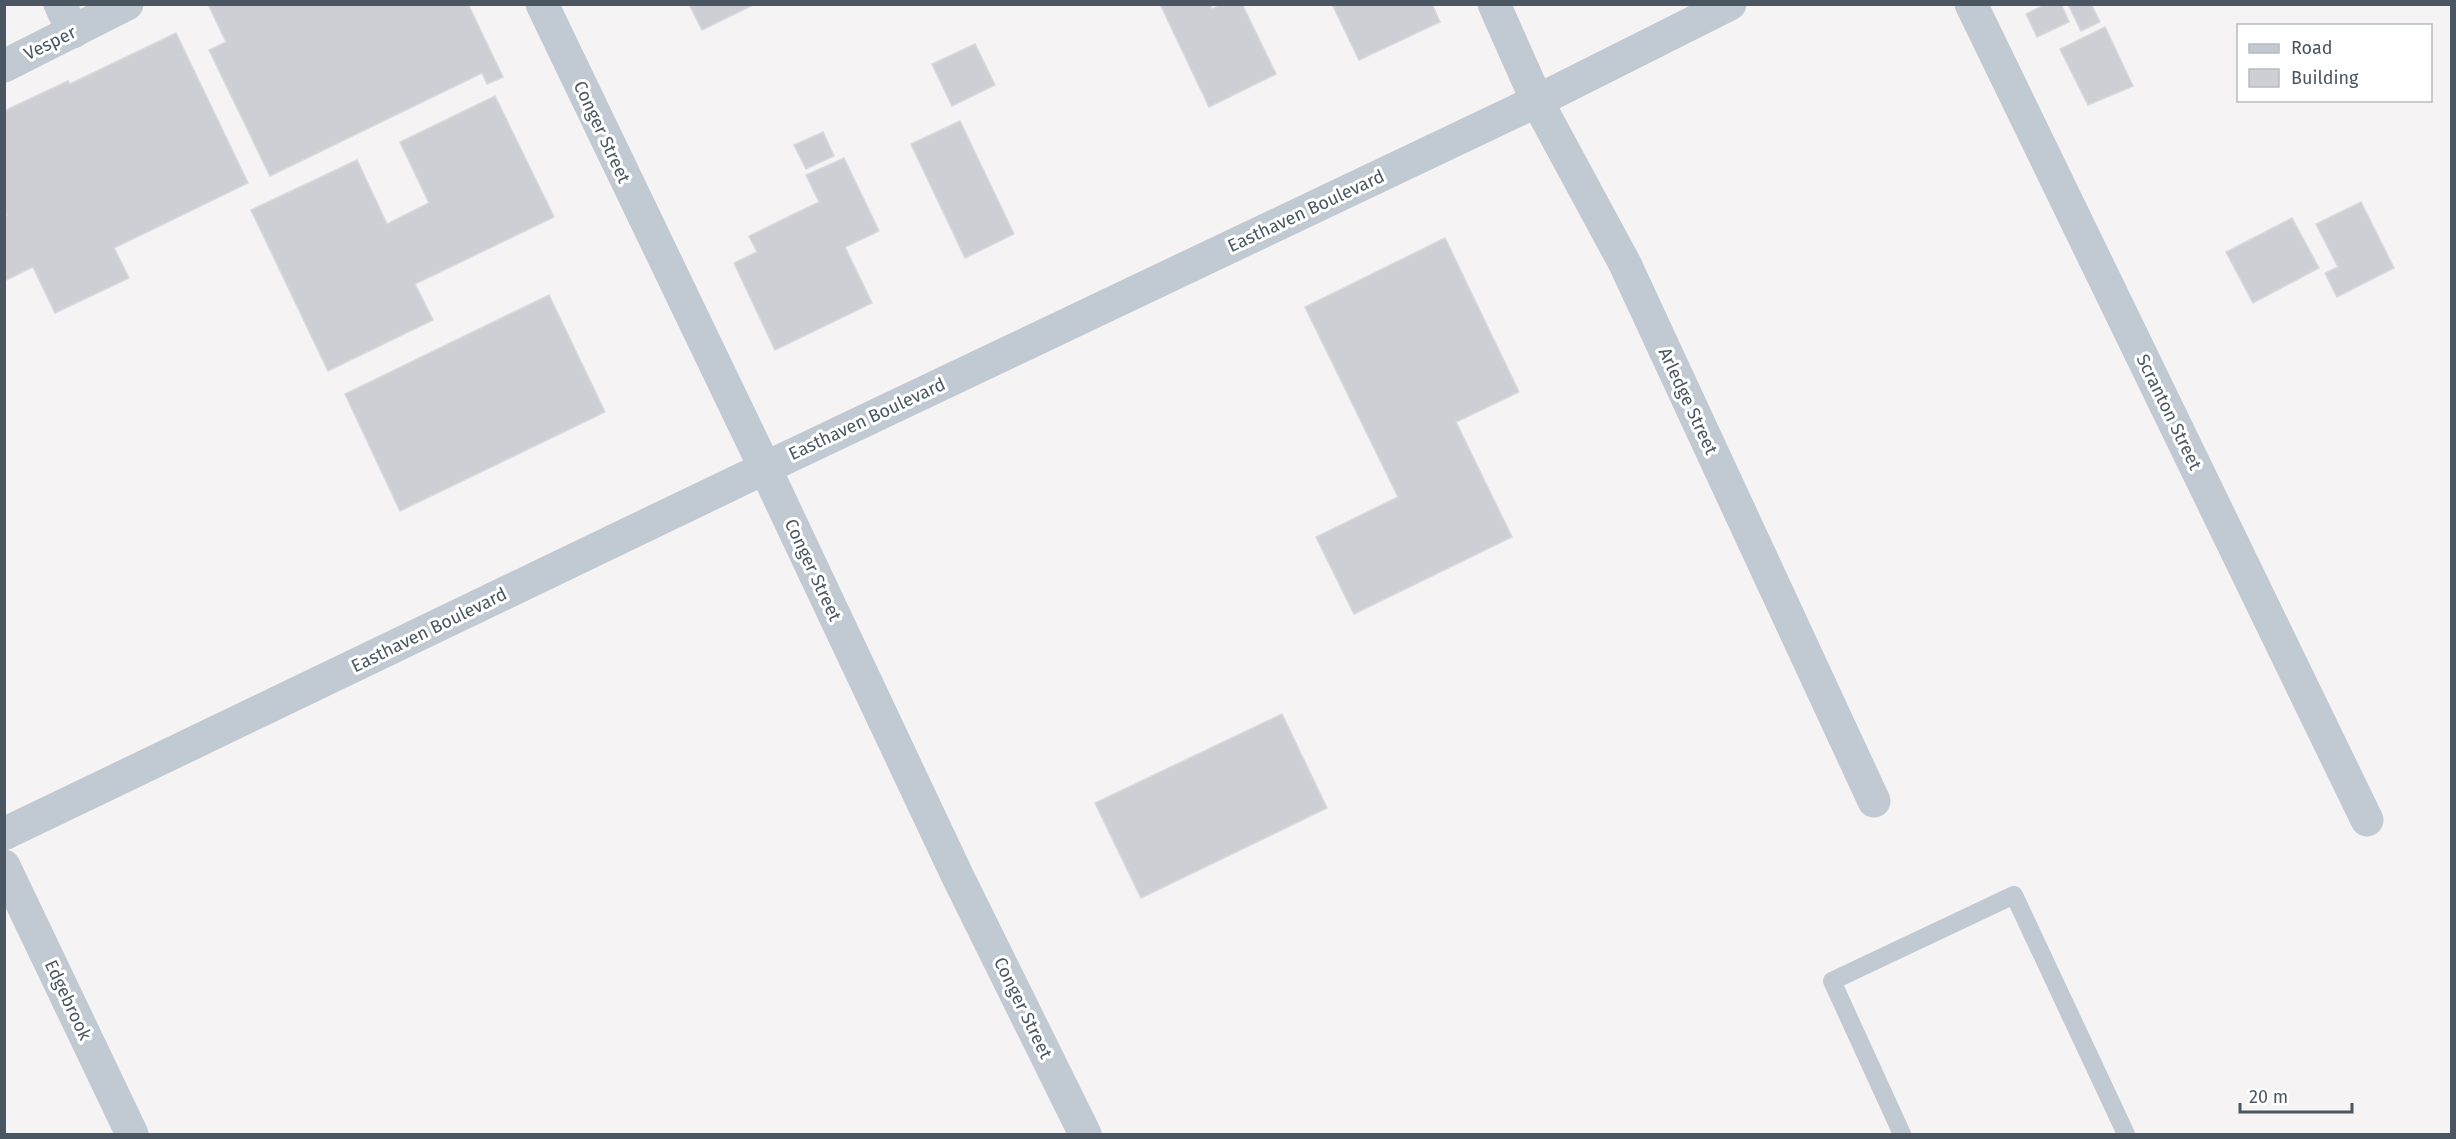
<svg xmlns="http://www.w3.org/2000/svg" width="2456" height="1139" font-family="'Fira Sans',sans-serif">
  <style>
    .building { fill: #cdcfd5; stroke: #d7d9de; stroke-width: 1.5 }
    .lines { fill: none; stroke-linecap: round; stroke-linejoin: round }
    .lane { stroke: #c1cad2; stroke-width: 18 }
    .street { stroke: #c1cad2; stroke-width: 33 }
    .labels { text-anchor: middle; stroke-width: 6; stroke-linejoin: round; paint-order: stroke }
    .street-label { font-size: 18px; fill: #4a5661; stroke: #fff }
  </style>
  <rect width="100%" height="100%" fill="#f5f3f3"/>
  <g class="building">
    <polygon points="468,4 503,77 487,84 482,73 270,176 209,50 226,42 208,4"/>
    <polygon points="689,4 755,4 702,30"/>
    <polygon points="1160,4 1210,4 1212,9 1222,4 1242,4 1276,74 1209,107"/>
    <polygon points="1332,4 1432,4 1440,22 1359,60"/>
    <polygon points="2046,4 2061,4 2069,22 2037,37 2026,14"/>
    <polygon points="2068,4 2091,4 2100,22 2081,31"/>
    <polygon points="2105,27 2133,86 2088,105 2060,49"/>
    <polygon points="176,33 248,183 114,248 129,278 55,313 33,267 4,281 4,216 7,215 4,209 4,111 68,81 70,84"/>
    <polygon points="975,44 995,85 952,106 932,64"/>
    <polygon points="495,96 554,217 415,284 433,320 328,371 251,210 357,160 387,224 429,203 400,142"/>
    <polygon points="960,121 1014,234 965,258 911,144"/>
    <polygon points="823,132 834,156 806,169 794,145"/>
    <polygon points="844,158 879,231 845,247 872,303 775,350 734,263 757,252 749,236 819,202 806,175"/>
    <polygon points="2361,202 2394,268 2337,297 2325,273 2338,267 2316,224"/>
    <polygon points="2292,218 2319,268 2253,303 2226,252"/>
    <polygon points="1445,238 1519,392 1456,422 1512,537 1354,614 1316,537 1398,497 1305,307"/>
    <polygon points="549,295 605,412 400,511 345,394"/>
    <polygon points="1282,714 1327,808 1141,898 1095,803"/>
  </g>
  <g class="lines">
    <polyline class="lane" points="1902,1134 1832,981 2014,895 2126,1134"/>
    <g class="street">
      <polyline points="60,4 73,32"/>
      <polyline points="542,4 765,468 957,875 1085,1134"/>
      <polyline points="1494,4 1537,101 1625,264 1874,801"/>
      <polyline points="1971,4 2367,820"/>
      <polyline points="4,66 127,4"/>
      <polyline points="4,834 765,468 1537,101 1730,4"/>
      <polyline points="4,866 132,1134"/>
    </g>
  </g>
  <g class="labels">
    <g class="street-label">
      <text transform="translate(50 43) rotate(-26)" y="6">Vesper</text>
      <text transform="translate(602 132) rotate(65)" y="6">Conger Street</text>
      <text transform="translate(1306 211) rotate(-25)" y="6">Easthaven Boulevard</text>
      <text transform="translate(1688 401) rotate(65)" y="6">Arledge Street</text>
      <text transform="translate(2169 412) rotate(64)" y="6">Scranton Street</text>
      <text transform="translate(867 419) rotate(-25)" y="6">Easthaven Boulevard</text>
      <text transform="translate(813 570) rotate(65)" y="6">Conger Street</text>
      <text transform="translate(429 630) rotate(-26)" y="6">Easthaven Boulevard</text>
      <text transform="translate(68 1000) rotate(65)" y="6">Edgebrook</text>
      <text transform="translate(1023 1008) rotate(64)" y="6">Conger Street</text>
    </g>
  </g>
  <rect width="2456" height="1139" fill="none" stroke="#4a5661" stroke-width="12"/>
  <rect x="2237" y="24" width="195" height="78" fill="#ffffff" stroke="#b7bbc0" stroke-width="1.5"/>
  <rect x="2249" y="44" width="30" height="9" fill="#c1cad2" stroke="#b7bbc0" stroke-width="1.5"/>
  <text x="2291" y="54" font-size="18" fill="#4a5661">Road</text>
  <rect x="2249" y="69" width="30" height="18" fill="#cdcfd5" stroke="#b7bbc0" stroke-width="1.5"/>
  <text x="2291" y="84" font-size="18" fill="#4a5661">Building</text>
  <path d="M2240 1103v9h112v-9" fill="none" stroke="#4a5661" stroke-width="3"/>
  <text x="2249" y="1103" font-size="18" fill="#4a5661" stroke="#ffffff" stroke-width="4.5" paint-order="stroke">20 m</text>
</svg>
